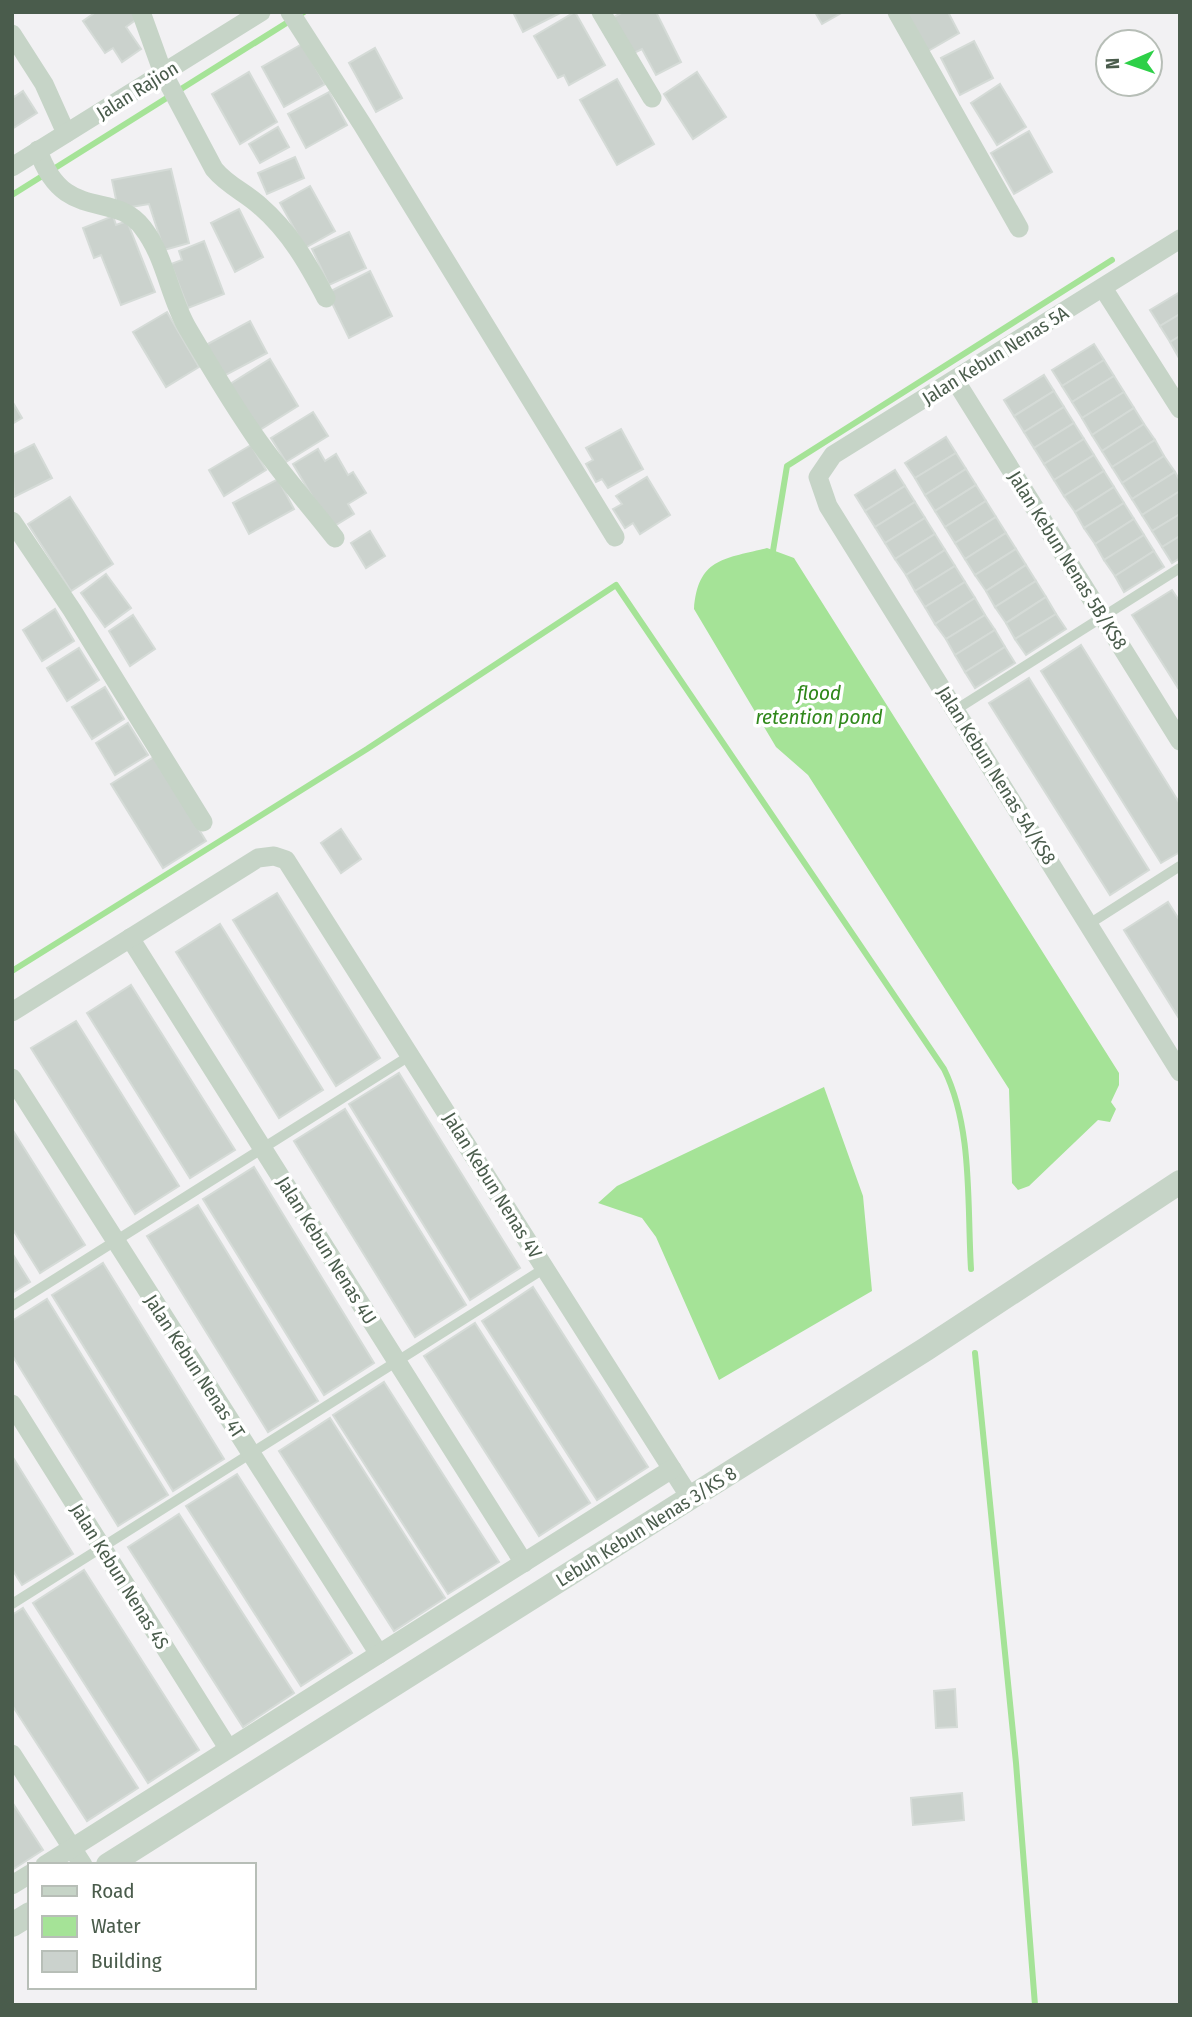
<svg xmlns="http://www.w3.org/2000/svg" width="1192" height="2017" font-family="'Fira Sans Condensed',sans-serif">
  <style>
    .water { fill: #a5e397 }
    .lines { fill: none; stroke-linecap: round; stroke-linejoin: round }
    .stream { stroke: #a5e397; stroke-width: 6 }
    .building { fill: #cbd2cd; stroke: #d5dbd7; stroke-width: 2 }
    .service { stroke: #c6d4c7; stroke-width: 10 }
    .minor { stroke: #c6d4c7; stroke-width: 19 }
    .tertiary { stroke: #c6d4c7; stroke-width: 24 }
    .labels { text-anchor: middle; stroke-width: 7; stroke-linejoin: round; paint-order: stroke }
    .street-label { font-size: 19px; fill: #4a5c4c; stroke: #fff }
    .water-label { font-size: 21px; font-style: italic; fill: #30881b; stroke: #fff }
  </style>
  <rect width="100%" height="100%" fill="#f2f1f3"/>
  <g class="water">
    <path d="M 767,548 L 794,558 L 1119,1073 L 1119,1085 L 1111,1102 L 1116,1109 L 1110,1122 L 1098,1120 L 1029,1186 L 1018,1190 L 1012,1183 L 1009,1089 L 808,775 L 776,747 L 694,609 C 698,558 724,559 767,548 Z"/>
    <polygon points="824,1087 863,1196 872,1291 719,1380 656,1237 642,1218 598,1203 617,1186"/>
  </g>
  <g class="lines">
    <g class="stream">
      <polyline points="12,195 304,12"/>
      <polyline points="772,557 787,466 1112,260"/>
      <path d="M 12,971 L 367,749 L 616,585 L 944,1069 C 973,1128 967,1204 971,1269"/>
      <polyline points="975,1353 1016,1763 1035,2005"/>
    </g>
  </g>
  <g class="building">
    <polygon points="96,12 132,12 137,19 126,27 141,49 122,62 113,48 105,53 83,21"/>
    <polygon points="513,12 562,12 523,32"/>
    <polygon points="575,12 605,65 569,85 564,75 558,78 534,36"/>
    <polygon points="623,12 656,12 681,62 656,75 642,49 632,54 612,18"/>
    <polygon points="815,12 843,12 822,24"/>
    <polygon points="899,12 948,12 959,33 923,54"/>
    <polygon points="974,41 993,78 960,95 941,58"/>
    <polygon points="302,44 325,84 284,107 262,67"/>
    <polygon points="375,48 402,98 376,112 349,63"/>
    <polygon points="249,72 277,122 240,144 212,94"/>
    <polygon points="697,72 726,117 693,139 664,94"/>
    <polygon points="617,79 654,144 617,165 580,100"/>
    <polygon points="1000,84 1026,127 997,145 971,103"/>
    <polygon points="23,91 37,113 12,129 12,93 14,97"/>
    <polygon points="329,92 347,125 306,148 288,114"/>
    <polygon points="278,127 289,147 260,163 249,144"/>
    <polygon points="1029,131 1052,172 1014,194 991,153"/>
    <polygon points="295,157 304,178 267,194 258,173"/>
    <polygon points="171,169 189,243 164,250 149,204 118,209 112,180"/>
    <polygon points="310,186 335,231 305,248 280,203"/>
    <polygon points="239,209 263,257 235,272 211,223"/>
    <polygon points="113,216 116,225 127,221 155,292 121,305 101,255 94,258 83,228"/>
    <polygon points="349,232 366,268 329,285 312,249"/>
    <polygon points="204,241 224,294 188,308 171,264 182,260 179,251"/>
    <polygon points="370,271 392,316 349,338 327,293"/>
    <polygon points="1180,292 1180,314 1160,326 1150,310"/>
    <polygon points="167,312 199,367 166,387 133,332"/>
    <polygon points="1180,314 1180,336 1170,342 1160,326"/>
    <polygon points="250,321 267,353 222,377 206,345"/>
    <polygon points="1180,336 1180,358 1179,358 1170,342"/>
    <polygon points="1094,344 1104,360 1062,386 1052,370"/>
    <polygon points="270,359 298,406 258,431 230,384"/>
    <polygon points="1104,360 1114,376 1072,402 1062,386"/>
    <polygon points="1044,375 1054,391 1014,416 1004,400"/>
    <polygon points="1114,376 1124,392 1082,418 1072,402"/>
    <polygon points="1054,391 1064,407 1024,432 1014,416"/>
    <polygon points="1124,392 1134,408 1092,435 1082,418"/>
    <polygon points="12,401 22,418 12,424"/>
    <polygon points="1064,407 1074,423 1034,448 1024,432"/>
    <polygon points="1134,408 1144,424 1102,451 1092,435"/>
    <polygon points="313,412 328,436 286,462 271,438"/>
    <polygon points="1074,423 1084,439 1044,464 1034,448"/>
    <polygon points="1144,424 1155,440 1112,467 1102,451"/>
    <polygon points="621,429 643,469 608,488 602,479 596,482 586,464 593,460 586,448"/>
    <polygon points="946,437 956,453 915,478 905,463"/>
    <polygon points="1084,439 1094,455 1054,480 1044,464"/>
    <polygon points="1155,440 1164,456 1122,483 1112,467"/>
    <polygon points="34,444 52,478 14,497 12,455"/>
    <polygon points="251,445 266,470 224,496 209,470"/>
    <polygon points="318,449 325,461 336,454 348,475 353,472 366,493 348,504 354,514 331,528 293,464"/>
    <polygon points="956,453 966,469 925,495 915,478"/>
    <polygon points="1094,455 1104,471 1064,496 1054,480"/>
    <polygon points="1164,456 1175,472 1132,499 1122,483"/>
    <polygon points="966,469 976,485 935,511 925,495"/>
    <polygon points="895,470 905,486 865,511 855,495"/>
    <polygon points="1104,471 1114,487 1075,512 1064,496"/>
    <polygon points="1175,472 1180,481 1180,491 1142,515 1132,499"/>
    <polygon points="647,477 670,515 640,534 633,523 625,528 613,509 622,504 616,496"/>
    <polygon points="278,479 294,509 249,534 233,503"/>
    <polygon points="976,485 986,501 945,527 935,511"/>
    <polygon points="905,486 915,502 875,527 865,511"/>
    <polygon points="1114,487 1124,503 1084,528 1075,512"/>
    <polygon points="1180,491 1180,514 1152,531 1142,515"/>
    <polygon points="70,497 113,564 71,591 28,524"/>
    <polygon points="986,501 996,517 955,543 945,527"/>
    <polygon points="915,502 925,518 885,543 875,527"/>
    <polygon points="1124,503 1134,519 1095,544 1084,528"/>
    <polygon points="1180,514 1180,536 1162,547 1152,531"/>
    <polygon points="996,517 1006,533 965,559 955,543"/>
    <polygon points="925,518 935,534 895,559 885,543"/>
    <polygon points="1134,519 1144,535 1104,560 1095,544"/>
    <polygon points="370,531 385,556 366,568 351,543"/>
    <polygon points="1006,533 1016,549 975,575 965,559"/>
    <polygon points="935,534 945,550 906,575 895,559"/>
    <polygon points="1144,535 1154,551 1115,576 1104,560"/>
    <polygon points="1180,536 1180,558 1172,563 1162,547"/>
    <polygon points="1016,549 1026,565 986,591 975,575"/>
    <polygon points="945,550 955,566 915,591 906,575"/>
    <polygon points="1154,551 1164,567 1124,592 1115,576"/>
    <polygon points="1026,565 1036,581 995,607 986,591"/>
    <polygon points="955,566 965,582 925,607 915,591"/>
    <polygon points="106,574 131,608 105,627 81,593"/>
    <polygon points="1036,581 1046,597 1006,623 995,607"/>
    <polygon points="965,582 975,598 935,624 925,607"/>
    <polygon points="1172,590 1180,602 1180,691 1132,615"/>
    <polygon points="1046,597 1056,614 1015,639 1006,623"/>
    <polygon points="975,598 985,615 946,639 935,624"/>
    <polygon points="55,609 74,641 42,661 23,630"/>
    <polygon points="1056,614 1066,629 1026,655 1015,639"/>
    <polygon points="133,615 155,649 130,666 109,631"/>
    <polygon points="985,615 995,630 955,655 946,639"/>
    <polygon points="995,630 1005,647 965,672 955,655"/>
    <polygon points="1081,645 1180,804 1180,852 1161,863 1041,671"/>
    <polygon points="1005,647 1015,663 975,688 965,672"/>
    <polygon points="79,648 99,680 67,701 47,668"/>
    <polygon points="1029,678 1149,870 1110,895 989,703"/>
    <polygon points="105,687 124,719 92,739 72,707"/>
    <polygon points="128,723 148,755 115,775 96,743"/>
    <polygon points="154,757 206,841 163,868 111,784"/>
    <polygon points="341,829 361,859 341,873 321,843"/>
    <polygon points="277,893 380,1058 336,1086 233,920"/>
    <polygon points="1168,902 1180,921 1180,1020 1124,930"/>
    <polygon points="220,924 323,1090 279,1118 176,952"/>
    <polygon points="131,985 235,1150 190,1178 87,1013"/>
    <polygon points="76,1021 179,1186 135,1214 31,1048"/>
    <polygon points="399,1073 520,1268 470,1300 349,1104"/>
    <polygon points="345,1109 466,1305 415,1337 294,1141"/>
    <polygon points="12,1129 85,1245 40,1273 12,1228"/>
    <polygon points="254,1167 374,1363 324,1395 203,1199"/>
    <polygon points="198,1205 318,1401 268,1432 147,1236"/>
    <polygon points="12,1253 30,1282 12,1293"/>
    <polygon points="103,1263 224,1459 173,1491 52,1295"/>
    <polygon points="533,1287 648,1467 597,1500 482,1321"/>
    <polygon points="47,1299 168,1495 118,1526 12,1355 12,1321"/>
    <polygon points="475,1323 590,1503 539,1536 424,1356"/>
    <polygon points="384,1382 499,1562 448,1594 333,1415"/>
    <polygon points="330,1418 445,1598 394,1631 279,1451"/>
    <polygon points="12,1456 73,1554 22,1585 12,1569"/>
    <polygon points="237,1474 352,1653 301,1686 186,1506"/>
    <polygon points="179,1514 294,1693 243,1727 128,1547"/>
    <polygon points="84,1570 199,1750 148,1783 33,1603"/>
    <polygon points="23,1608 138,1788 87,1821 12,1705 12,1615"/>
    <polygon points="955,1689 957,1727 936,1728 934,1691"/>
    <polygon points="962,1793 964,1820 913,1825 911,1798"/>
    <polygon points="12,1802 43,1850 12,1870"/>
  </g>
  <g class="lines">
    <g class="service">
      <polyline points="957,709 1180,568"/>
      <polyline points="1089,924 1180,866"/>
      <polyline points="12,1306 411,1055"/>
      <polyline points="12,1604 545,1268"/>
    </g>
    <g class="minor">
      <path d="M 141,12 L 163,73 L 214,169 C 228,186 245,192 260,206 C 290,232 308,264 326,298"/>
      <polyline points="290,12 362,124 615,537"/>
      <polyline points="601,12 652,98"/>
      <polyline points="897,12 1019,228"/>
      <polyline points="12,34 44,84 66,133"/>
      <path d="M 38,150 C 64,225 114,189 143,228 C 166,258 169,297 188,329 C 208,363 228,397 250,429 C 275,467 307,502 335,538"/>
      <polyline points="12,167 261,12"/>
      <polyline points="1180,239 833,455 818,477 828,506 1180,1072"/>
      <polyline points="1103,288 1180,409"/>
      <polyline points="955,380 1180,741"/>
      <polyline points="12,521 72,610 203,822"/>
      <polyline points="130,938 524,1563"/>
      <polyline points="12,1012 258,858 274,856 286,860 691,1499"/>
      <polyline points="12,1078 379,1654"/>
      <polyline points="12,1404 228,1748"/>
      <polyline points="12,1754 83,1865"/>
      <polyline points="45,1865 672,1469"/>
      <polyline points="12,1885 30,1874"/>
    </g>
    <g class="tertiary">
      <polyline points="108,1865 926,1349 1180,1182"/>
      <polyline points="12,1925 30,1914"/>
    </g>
  </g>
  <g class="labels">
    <g class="street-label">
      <text transform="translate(137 90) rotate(-32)" y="7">Jalan Rajion</text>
      <text transform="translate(995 355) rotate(-32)" y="7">Jalan Kebun Nenas 5A</text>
      <text transform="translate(1068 560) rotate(58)" y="7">Jalan Kebun Nenas 5B/KS8</text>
      <text transform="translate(997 775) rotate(58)" y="7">Jalan Kebun Nenas 5A/KS8</text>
      <text transform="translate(493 1185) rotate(58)" y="7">Jalan Kebun Nenas 4V</text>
      <text transform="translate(327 1250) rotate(58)" y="7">Jalan Kebun Nenas 4U</text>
      <text transform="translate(195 1366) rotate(57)" y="7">Jalan Kebun Nenas 4T</text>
      <text transform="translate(646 1526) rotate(-32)" y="7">Lebuh Kebun Nenas 3/KS 8</text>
      <text transform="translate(120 1576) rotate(58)" y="7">Jalan Kebun Nenas 4S</text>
    </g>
    <g class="water-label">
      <text x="819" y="700">flood<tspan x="819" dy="24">retention pond</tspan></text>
    </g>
  </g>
  <rect width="1192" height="2017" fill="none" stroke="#4a5c4c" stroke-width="28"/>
  <rect x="28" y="1863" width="228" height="126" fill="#ffffff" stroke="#b7beb7" stroke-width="2"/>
  <rect x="42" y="1886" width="35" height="10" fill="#c6d4c7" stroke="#b7beb7" stroke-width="2"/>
  <text x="91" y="1898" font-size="21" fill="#4a5c4c">Road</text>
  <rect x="42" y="1916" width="35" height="21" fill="#a5e397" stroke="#b7beb7" stroke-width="2"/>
  <text x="91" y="1933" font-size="21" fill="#4a5c4c">Water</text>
  <rect x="42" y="1951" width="35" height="21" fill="#cbd2cd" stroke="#b7beb7" stroke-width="2"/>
  <text x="91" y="1968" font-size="21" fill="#4a5c4c">Building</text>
  <g transform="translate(1129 63) rotate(268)"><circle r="33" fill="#ffffff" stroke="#b7beb7" stroke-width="2"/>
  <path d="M0-5L12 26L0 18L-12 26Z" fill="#2ed048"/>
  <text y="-10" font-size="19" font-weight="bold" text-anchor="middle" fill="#4a5c4c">N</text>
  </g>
</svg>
